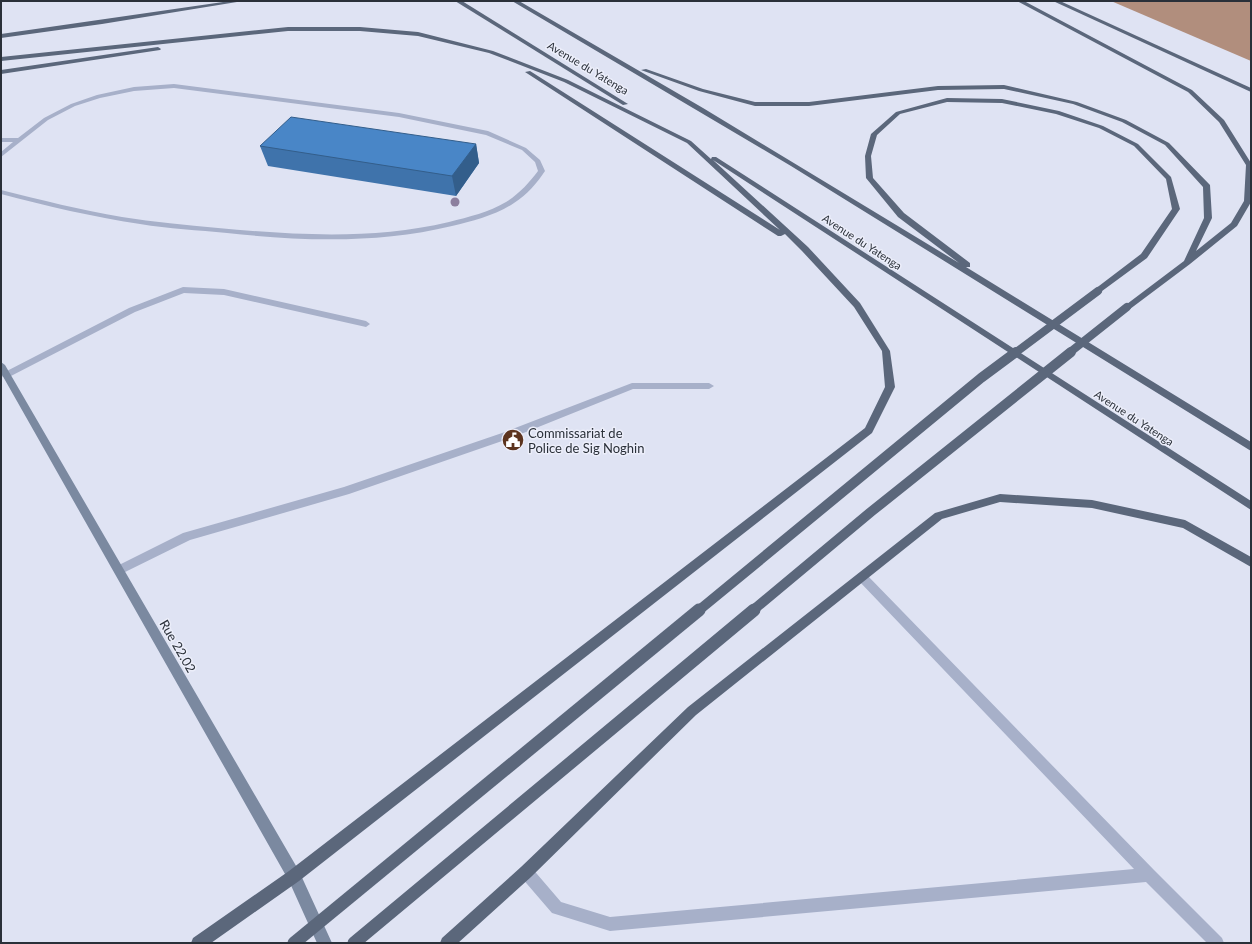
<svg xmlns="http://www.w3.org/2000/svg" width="1252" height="944" font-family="Lato,sans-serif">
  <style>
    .water { fill: #b18e7d }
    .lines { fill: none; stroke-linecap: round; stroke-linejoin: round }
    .lane { fill: #a7b0c9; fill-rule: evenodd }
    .street { fill: #a7b0c9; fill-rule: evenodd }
    .secondary { fill: #7b89a0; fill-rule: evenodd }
    .primary { fill: #5b677b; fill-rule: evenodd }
    .primary-bridge-far2 { stroke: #5b677b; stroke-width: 8 }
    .primary-bridge-far1 { stroke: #5b677b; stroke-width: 10 }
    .primary-bridge { stroke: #5b677b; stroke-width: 13 }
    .tree { fill: #8c7f9e }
    .wall { fill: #3f73ab }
    .shaded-wall { fill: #335e8b }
    .building { fill: #4986c7; stroke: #335e8b }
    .labels { text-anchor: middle; stroke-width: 3; stroke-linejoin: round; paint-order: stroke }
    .far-street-label { font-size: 11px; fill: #2a3039; stroke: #eceefa }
    .poi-label { font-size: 13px; fill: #2a3039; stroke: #eceefa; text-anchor: start }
    .street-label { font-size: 13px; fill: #2a3039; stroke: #eceefa }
  </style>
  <rect width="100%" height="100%" fill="#dfe3f3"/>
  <polygon class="water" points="1111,1 1251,1 1251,61"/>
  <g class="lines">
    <g class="lane">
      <path d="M 174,84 L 399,113 L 488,131 L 526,148 L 540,160 L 545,171 C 537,183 527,195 514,203 C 496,215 473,221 452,226 C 378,244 302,241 227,233 C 198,230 169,229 140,224 C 93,217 47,206 1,194 L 1,190 C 41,200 81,210 122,217 C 154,222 186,225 218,228 C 295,235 373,240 449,222 C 469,217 489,212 506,202 C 519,194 529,183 538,171 L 535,162 L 522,150 L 486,135 L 399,117 L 174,88 L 134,91 L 100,98 L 75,106 L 48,120 L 1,157 L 1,152 L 13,142 L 1,142 L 1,138 L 18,138 L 44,118 L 71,104 L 97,95 L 134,87 Z"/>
      <polygon points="183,287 224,289 366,321 370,324 366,327 224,295 184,293 135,312 9,377 3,377 1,375 3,373 129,308"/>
      <polygon points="632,383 709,383 714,386 709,389 633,389 511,438 349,494 190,540 119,575 115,573 114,570 115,567 183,533 344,487 505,432"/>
    </g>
    <polygon class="street" points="862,572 866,574 1154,870 1222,938 1224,943 1207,943 1146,882 610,931 552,913 521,877 519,872 521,867 526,865 531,867 561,902 610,917 1134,869 858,580 856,577 858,574"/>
    <polygon class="secondary" points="1,362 5,365 299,871 332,943 317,943 289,881 1,373"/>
    <g class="primary">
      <polygon points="230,1 243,1 102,24 1,38 1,34"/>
      <polygon points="455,1 462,1 628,104 623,105"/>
      <polygon points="512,1 519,1 703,108 959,263 898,217 866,178 865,156 871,134 896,112 947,98 1002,99 1059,111 1103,126 1138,144 1171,177 1180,209 1147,258 1098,294 1094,291 1095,289 1141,254 1172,209 1166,179 1134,146 1099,128 1056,114 1002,103 947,102 900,114 877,135 871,156 873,178 904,213 970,263 970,267 966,267 1251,442 1251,451 791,166"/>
      <polygon points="1017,1 1024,1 1192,90 1224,120 1251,163 1251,202 1237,226 1190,264 1130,309 1127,310 1123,307 1184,261 1204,218 1203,187 1165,145 1122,122 1073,104 1004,89 938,90 809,106 755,106 699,91 641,70 646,69 703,89 755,102 809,102 938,86 1004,85 1077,102 1126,120 1169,143 1210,185 1212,218 1196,251 1231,223 1244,201 1246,165 1219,122 1188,92"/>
      <polygon points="1053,1 1060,1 1251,88 1251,92"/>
      <polygon points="288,27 360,27 418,32 493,51 568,80 691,141 711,159 712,157 716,157 1251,501 1251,510 713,160 808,247 860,303 890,351 895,387 872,433 299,881 211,943 191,943 193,938 289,871 865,428 885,387 882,351 854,307 802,251 785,234 781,236 778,236 525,72 530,71 780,230 687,143 564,82 489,53 418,36 360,31 288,31 1,61 1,57"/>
      <polygon points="158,47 161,49 160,50 1,74 1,70"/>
      <polygon points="1000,494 1092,500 1185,520 1251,557 1251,567 1183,528 1092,508 1000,502 942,519 696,715 531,877 458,943 440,943 442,938 521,867 688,707 935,513"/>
    </g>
    <g class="primary-bridge-far2">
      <polyline points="1015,353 1098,291"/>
      <polyline points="1069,353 1127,307"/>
    </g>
    <g class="primary-bridge-far1">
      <polyline points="698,611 981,378 1016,352"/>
      <polyline points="752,611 872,511 1071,352"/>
    </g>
    <g class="primary-bridge">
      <polyline points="294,943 699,610"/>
      <polyline points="354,943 754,610"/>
    </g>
  </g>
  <circle class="tree" cx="455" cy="202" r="4.5"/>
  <polygon class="wall" points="476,144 479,163 456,196 268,166 260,146"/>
  <polygon class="shaded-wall" points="476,144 479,163 456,196 452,176"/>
  <polygon class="building" points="291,117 476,144 452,176 260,146"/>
  <defs>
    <g id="civic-disc" transform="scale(1.15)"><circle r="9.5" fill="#5c331e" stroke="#eceefa"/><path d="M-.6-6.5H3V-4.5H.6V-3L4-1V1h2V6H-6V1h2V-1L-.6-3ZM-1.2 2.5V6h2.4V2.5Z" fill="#fff"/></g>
  </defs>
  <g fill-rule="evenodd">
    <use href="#civic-disc" x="513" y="440"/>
  </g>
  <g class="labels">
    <g class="far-street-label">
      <text transform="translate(588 68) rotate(31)" y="4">Avenue du Yatenga</text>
      <text transform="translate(862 242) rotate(33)" y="4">Avenue du Yatenga</text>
      <text transform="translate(1134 418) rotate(33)" y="4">Avenue du Yatenga</text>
    </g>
    <g class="poi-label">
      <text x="528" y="438">Commissariat de<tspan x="528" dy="15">Police de Sig Noghin</tspan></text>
    </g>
    <g class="street-label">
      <text transform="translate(178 646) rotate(60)" y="5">Rue 22.02</text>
    </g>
  </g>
  <rect width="1252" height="944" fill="none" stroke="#2a3039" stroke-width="4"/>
</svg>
